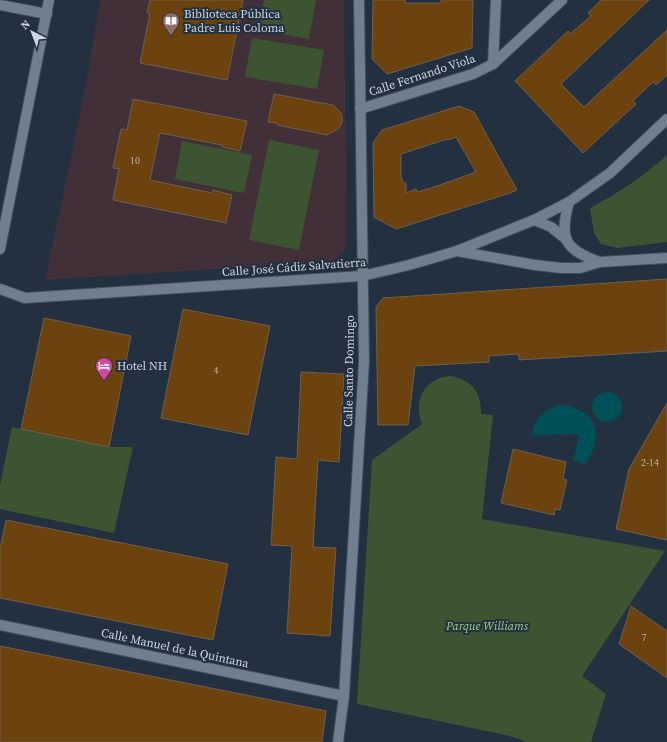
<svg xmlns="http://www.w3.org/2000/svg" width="667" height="742" font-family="'Source Serif 4',serif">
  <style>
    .industrial { fill: #423038 }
    .green { fill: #3d5432 }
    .water { fill: #005058 }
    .building { fill: #6c430e; stroke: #6f5f4f; fill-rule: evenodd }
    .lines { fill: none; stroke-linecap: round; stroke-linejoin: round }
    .street-casing { stroke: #414d5a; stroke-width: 12 }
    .secondary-casing { stroke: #414d5a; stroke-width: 12 }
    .street { stroke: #6f7f90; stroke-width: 10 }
    .secondary { stroke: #6f7f90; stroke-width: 10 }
    .labels { text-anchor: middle; stroke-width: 4; stroke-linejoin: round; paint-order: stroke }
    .number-label { font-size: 10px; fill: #b6b2ac }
    .poi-label { font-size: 12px; fill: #ced7e1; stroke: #22303f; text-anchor: start }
    .street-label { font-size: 12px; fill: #ced7e1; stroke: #22303f }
    .park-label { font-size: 12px; font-style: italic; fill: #9ccf84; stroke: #22303f }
  </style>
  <rect width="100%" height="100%" fill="#22303f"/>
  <polygon class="industrial" points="100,0 344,0 347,247 333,262 45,280 85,89"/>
  <g class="green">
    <polygon points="264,0 316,0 309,39 258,30"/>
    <polygon points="252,38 324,50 317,89 245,77"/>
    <polygon points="269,140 319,150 299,250 249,240"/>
    <polygon points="182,141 252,155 244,193 175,179"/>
    <path d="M 667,155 L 667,242 L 617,248 L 601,244 L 594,233 L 590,208 C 617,194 644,176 667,155 Z"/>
    <path d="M 451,376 C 472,380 482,393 481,414 L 493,415 L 482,519 L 665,551 L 582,676 L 606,694 L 591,742 L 527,742 L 510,736 L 357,704 L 372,460 L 422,424 C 413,400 424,378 451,376 Z"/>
    <polygon points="12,427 109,447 133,447 114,533 0,509 0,485"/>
  </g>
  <g class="water">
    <circle cx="607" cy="407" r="15"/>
    <path d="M 561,405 C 586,407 604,424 593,450 C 592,455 587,459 585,464 L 573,461 L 579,436 L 577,434 L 532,435 C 534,418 546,409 561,405 Z"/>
  </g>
  <g class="building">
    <polygon points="150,0 243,0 227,80 140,63 150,13 147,13"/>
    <polygon points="373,0 405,0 405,3 441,3 441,0 473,0 472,48 387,74 372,59"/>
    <polygon points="601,0 649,0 561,84 584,107 667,30 667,75 656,85 653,82 633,101 636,104 583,153 515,81 568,31 570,34 591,16 588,13"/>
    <polygon points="274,94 333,105 341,113 342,118 342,123 338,129 327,135 277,125 277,123 268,122"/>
    <polygon points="133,99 247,121 240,151 222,147 222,145 160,133 150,180 212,193 213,190 232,195 226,223 113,200 119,169 113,168 121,129 127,130"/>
    <path d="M 459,106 L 474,112 L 517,190 L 510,193 L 396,229 L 374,217 L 373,143 L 382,130 ZM 456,137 L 476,172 L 434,187 L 417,192 L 416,189 L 406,193 L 406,183 L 402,182 L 402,178 L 401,178 L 401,154 L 447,139 L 448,140 Z"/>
    <polygon points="667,279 667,351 519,360 519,354 489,356 489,362 415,366 408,425 378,425 376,307 383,298"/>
    <polygon points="183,309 270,326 248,435 161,418"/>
    <polygon points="44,318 131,336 109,447 21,429"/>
    <polygon points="301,372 344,374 339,462 318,460 313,547 336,548 330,636 287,633 292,546 271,545 276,457 297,459"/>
    <polygon points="667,403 667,540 616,529 629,469"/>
    <polygon points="513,449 566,462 563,479 567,480 560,510 555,509 554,515 501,503"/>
    <polygon points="6,520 228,564 213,640 0,598 0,549"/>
    <polygon points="631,606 667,631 667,678 619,644"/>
    <polygon points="0,646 326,711 322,742 0,742"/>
  </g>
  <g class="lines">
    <g class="street-casing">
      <g id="street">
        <polyline points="0,5 47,14"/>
        <polyline points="493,64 496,0"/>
        <polyline points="360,109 473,74 493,64 562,0"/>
        <polyline points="0,625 344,696"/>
      </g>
    </g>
    <g class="secondary-casing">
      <g id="secondary">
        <path d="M 569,202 C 559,238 564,250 600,262"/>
        <polyline points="534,220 551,227 566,239"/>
        <polyline points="0,249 49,0"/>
        <polyline points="457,251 535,265 561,268 580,268 600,262 667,258"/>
        <polyline points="0,289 25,298 362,276 409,265 457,251 534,220 569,202 610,173 667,119"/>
        <polyline points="338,742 344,696 364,362 359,0"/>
      </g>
    </g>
    <use href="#street" class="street"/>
    <use href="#secondary" class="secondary"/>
  </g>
  <defs>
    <g id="library-pin" transform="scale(0.9)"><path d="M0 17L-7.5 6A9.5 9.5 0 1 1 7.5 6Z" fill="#8d6e63" stroke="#22303f"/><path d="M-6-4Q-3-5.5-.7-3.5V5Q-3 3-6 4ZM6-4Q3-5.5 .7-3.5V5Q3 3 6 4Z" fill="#fff"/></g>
    <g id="hotel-pin" transform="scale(0.9)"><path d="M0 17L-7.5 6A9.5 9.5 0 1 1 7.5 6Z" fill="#d1479c" stroke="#22303f"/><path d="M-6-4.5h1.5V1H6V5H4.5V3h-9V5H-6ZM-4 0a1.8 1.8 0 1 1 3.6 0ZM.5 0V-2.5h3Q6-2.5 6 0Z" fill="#fff"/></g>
  </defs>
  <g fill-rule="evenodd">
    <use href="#library-pin" x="171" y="21"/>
    <use href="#hotel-pin" x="104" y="366"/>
  </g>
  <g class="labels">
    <g class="number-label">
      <text x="135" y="164">10</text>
      <text x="216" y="374">4</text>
      <text x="650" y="466">2-14</text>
      <text x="644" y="641">7</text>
    </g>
    <g class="poi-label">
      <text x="184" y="18">Biblioteca Pública<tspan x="184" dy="14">Padre Luis Coloma</tspan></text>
      <text x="117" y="370">Hotel NH</text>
    </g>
    <g class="street-label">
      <text transform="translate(422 75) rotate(-18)" y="4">Calle Fernando Viola</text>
      <text transform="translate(294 267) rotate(-4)" y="4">Calle José Cádiz Salvatierra</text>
      <text transform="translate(349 371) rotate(-89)" y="4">Calle Santo Domingo</text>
      <text transform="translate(175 648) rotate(12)" y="4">Calle Manuel de la Quintana</text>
    </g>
    <g class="park-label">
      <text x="487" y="630">Parque Williams</text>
    </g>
  </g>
  <g transform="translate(32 32) rotate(318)" stroke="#22303f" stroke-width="3" paint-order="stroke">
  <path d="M0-3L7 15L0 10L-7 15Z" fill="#ced7e1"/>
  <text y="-6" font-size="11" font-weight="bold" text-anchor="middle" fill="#ced7e1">N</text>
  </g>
</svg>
